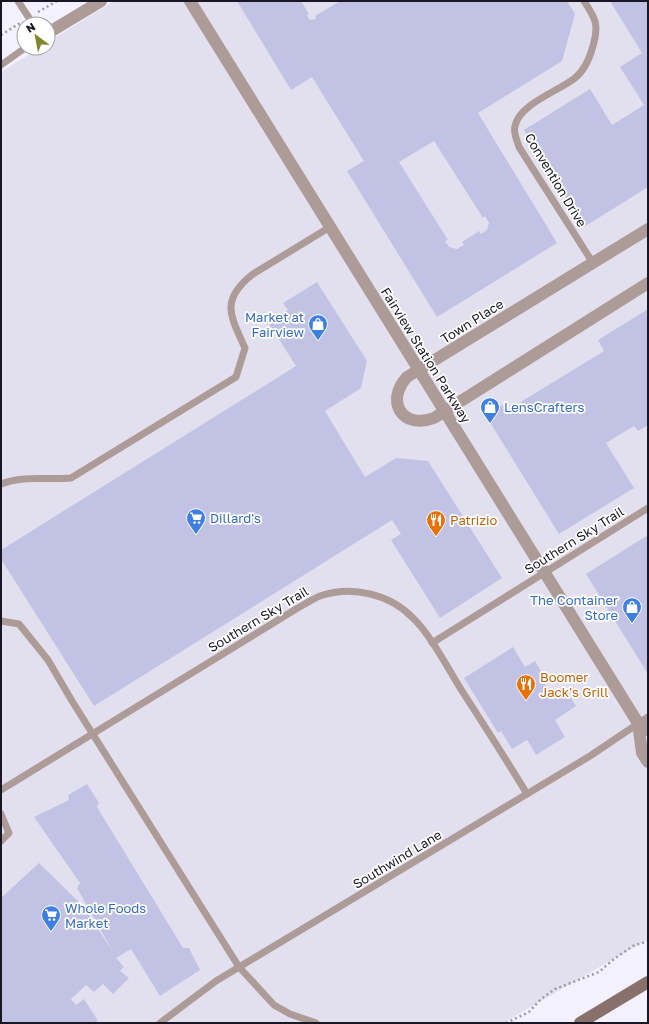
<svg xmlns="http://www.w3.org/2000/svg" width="649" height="1024" font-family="'Golos Text',sans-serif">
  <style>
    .built { fill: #e2e0ef }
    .building { fill: #c2c3e4; fill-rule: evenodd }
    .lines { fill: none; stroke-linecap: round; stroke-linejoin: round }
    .path { stroke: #9c9aa7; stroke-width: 2.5; stroke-dasharray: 2 3; stroke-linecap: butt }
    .lane { stroke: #ac9b97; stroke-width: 7 }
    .street { stroke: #ac9b97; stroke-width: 12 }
    .secondary { stroke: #89716b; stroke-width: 12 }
    .labels { text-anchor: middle; stroke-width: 3.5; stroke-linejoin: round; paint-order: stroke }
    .street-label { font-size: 13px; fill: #191723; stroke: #fff }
    .shop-label { font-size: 13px; fill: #366cbe; stroke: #fff; text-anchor: start }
    .food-label { font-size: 13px; fill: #c56008; stroke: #fff; text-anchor: start }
  </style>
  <rect width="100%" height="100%" fill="#f3f1fe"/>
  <polygon class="built" points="114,1 648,1 648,939 503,1023 1,1023 1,72 39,48 48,48 48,42"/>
  <g class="building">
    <path d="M 237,1 L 301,1 L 309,14 L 307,15 L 309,19 L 313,20 L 316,18 L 315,16 L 340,1 L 567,1 L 575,14 L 562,61 L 478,113 L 557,243 L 437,317 L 347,171 L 364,161 L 312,77 L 291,90 ZM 434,141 L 483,218 L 485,216 L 489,223 L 487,230 L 481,234 L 479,231 L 462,242 L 464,245 L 457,249 L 449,247 L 445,241 L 448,240 L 399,162 Z"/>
    <polygon points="610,1 648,1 648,187 584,227 524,130 590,89 612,125 644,105 620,67 642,53"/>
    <polygon points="317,282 367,361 361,388 325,411 365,477 396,458 428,461 502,578 440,618 391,540 401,534 392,520 94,706 1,559 1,550 296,366 268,322 288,310 283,303"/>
    <polygon points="648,309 648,425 638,431 634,426 606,443 634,488 559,534 486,416 503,405 506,411 604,351 598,340"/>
    <polygon points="648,535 648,674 586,574"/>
    <polygon points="513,647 525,667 535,661 546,679 543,681 553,696 565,688 576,706 555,720 565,737 536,755 527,740 512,749 501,731 498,733 464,678"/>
    <polygon points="87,784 99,803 97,807 183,948 189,948 200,970 160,996 131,949 116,958 124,967 120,971 129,978 113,994 103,984 94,992 86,985 71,999 76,1005 84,999 98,1021 94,1023 1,1023 1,898 39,863 84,907 113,952 77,888 80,883 34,817 69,800 68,795"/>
  </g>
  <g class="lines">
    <g class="path">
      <polyline points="38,12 57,1"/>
      <polyline points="1,35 20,23"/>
      <polyline points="506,1023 529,1012 541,999 555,989 599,972 614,959 633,946 648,941"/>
    </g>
    <g class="lane">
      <polyline points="18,1 33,24"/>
      <path d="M 584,1 C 596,19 599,25 593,46 C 590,57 585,70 575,78 C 559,91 519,104 515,126 C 513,133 517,140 519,147 L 593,263"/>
      <polyline points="1,65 25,48"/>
      <path d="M 1,484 C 23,475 48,480 71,478 L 236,377 L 245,348 C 230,315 220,300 253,274 L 330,227"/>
      <polyline points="1,621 19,624 48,660 72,701 239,967 274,1005 290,1014 316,1023"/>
      <polyline points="432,643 648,508"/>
      <path d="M 1,790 L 296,609 C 304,605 312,599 320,596 C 352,585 390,594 413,618 C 430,634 449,670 462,691 C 484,725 506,759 527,794"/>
      <polyline points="1,814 9,833 1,841"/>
      <polyline points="160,1023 216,981 590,756 648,717"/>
    </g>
    <g class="street">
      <polyline points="190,1 638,723 648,730"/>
      <polyline points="48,33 101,1"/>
      <path d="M 648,229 L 407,377 C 385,401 402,430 434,418 L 648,283"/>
      <polyline points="638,723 642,753 648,762"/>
    </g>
    <polyline class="secondary" points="580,1023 648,982"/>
  </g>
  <defs>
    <g id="shop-pin" transform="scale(1)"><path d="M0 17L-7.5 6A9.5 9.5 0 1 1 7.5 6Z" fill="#3f7fe0" stroke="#fff"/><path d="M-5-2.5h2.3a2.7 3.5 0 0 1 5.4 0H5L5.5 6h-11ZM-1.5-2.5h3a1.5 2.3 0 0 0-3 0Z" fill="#fff"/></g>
    <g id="supermarket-pin" transform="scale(1)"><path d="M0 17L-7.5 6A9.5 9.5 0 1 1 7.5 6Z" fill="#3f7fe0" stroke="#fff"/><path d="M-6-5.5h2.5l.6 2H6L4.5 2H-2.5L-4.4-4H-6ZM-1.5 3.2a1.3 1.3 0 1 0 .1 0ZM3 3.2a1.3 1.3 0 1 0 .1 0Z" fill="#fff"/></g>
    <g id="restaurant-pin" transform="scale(1)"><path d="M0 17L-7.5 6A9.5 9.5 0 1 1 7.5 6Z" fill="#e8710a" stroke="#fff"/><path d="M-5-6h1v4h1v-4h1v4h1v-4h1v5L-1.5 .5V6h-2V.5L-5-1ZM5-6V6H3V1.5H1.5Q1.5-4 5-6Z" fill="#fff"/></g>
  </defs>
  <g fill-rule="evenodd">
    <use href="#shop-pin" x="318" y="324"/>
    <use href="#shop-pin" x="490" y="407"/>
    <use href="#supermarket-pin" x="196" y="518"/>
    <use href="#restaurant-pin" x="436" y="520"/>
    <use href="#shop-pin" x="632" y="607"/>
    <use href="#restaurant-pin" x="526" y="684"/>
    <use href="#supermarket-pin" x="51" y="915"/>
  </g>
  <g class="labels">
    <g class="street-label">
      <text transform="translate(556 180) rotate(59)" y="5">Convention Drive</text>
      <text transform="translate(472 321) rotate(-32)" y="5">Town Place</text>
      <text transform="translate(426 355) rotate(58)" y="5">Fairview Station Parkway</text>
      <text transform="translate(574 540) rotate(-32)" y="5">Southern Sky Trail</text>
      <text transform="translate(258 619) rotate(-31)" y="5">Southern Sky Trail</text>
      <text transform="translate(397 859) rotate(-31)" y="5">Southwind Lane</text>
    </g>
    <g class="shop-label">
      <text x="304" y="322" text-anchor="end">Market at<tspan x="304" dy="15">Fairview</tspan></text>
      <text x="504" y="412">LensCrafters</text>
      <text x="210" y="523">Dillard's</text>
      <text x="618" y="605" text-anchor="end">The Container<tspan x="618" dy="15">Store</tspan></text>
      <text x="65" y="913">Whole Foods<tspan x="65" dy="15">Market</tspan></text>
    </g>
    <g class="food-label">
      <text x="450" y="525">Patrizio</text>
      <text x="540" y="682">Boomer<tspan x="540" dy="15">Jack's Grill</tspan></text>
    </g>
  </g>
  <rect width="649" height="1024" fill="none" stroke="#191723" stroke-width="4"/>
  <g transform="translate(36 36) rotate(328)"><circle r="19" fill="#ffffff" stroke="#a3a2a7"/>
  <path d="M0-3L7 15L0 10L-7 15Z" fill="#81852f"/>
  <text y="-6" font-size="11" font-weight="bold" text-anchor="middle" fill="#191723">N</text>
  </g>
</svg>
